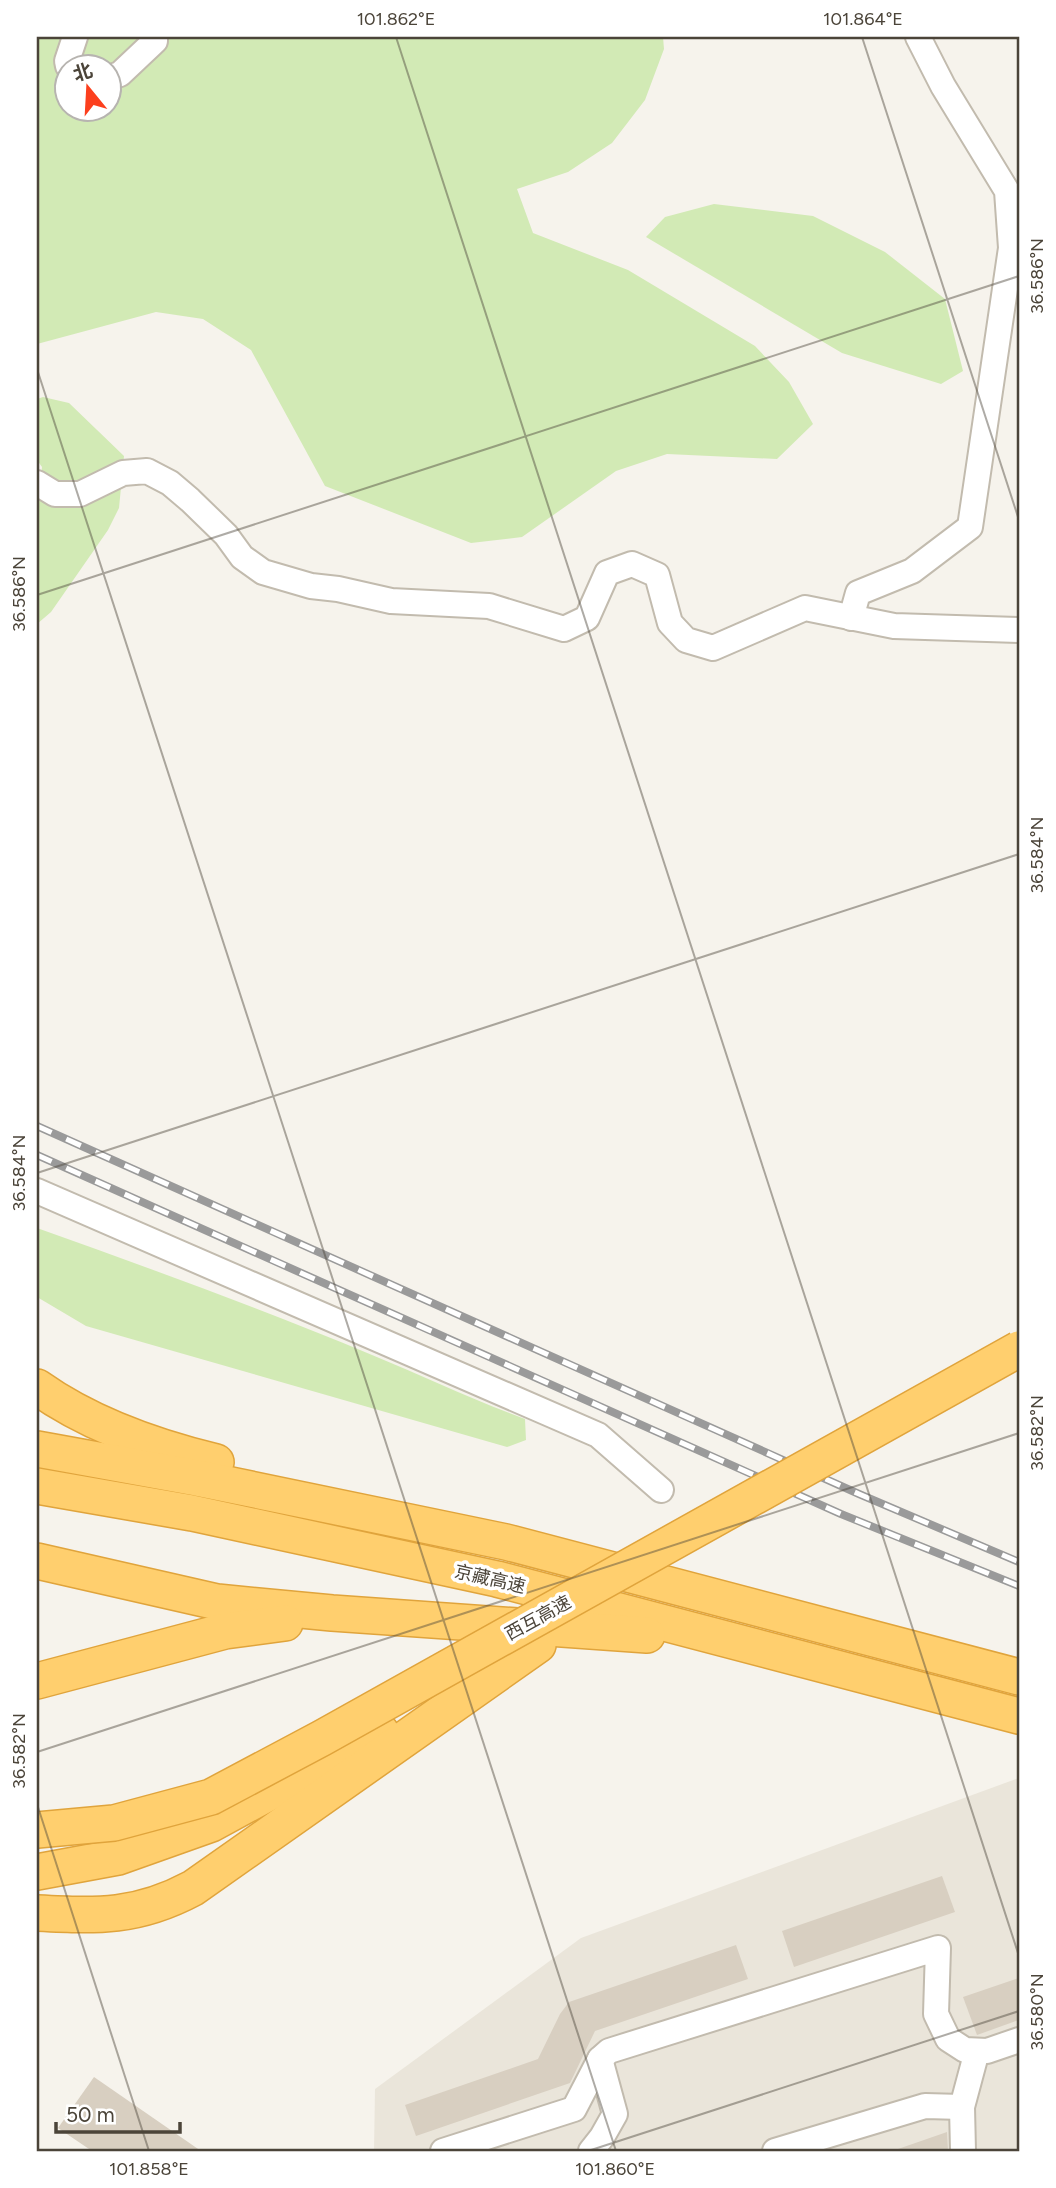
<svg xmlns="http://www.w3.org/2000/svg" width="1056" height="2188" font-family="Figtree,'Noto Sans SC',sans-serif">
  <style>
    .residential { fill: #eae5da }
    .green { fill: #d2eab5; fill-rule: evenodd }
    .building { fill: #d8cfc1 }
    .lines { fill: none; stroke-linecap: round; stroke-linejoin: round }
    .minor-casing { stroke: #c2bbae; stroke-width: 28 }
    .highway-casing { stroke: #e0a43c; stroke-width: 38 }
    .minor { stroke: #fff; stroke-width: 24 }
    .highway { stroke: #ffcf6e; stroke-width: 35 }
    .rail-casing { stroke: #9a9a9a; stroke-width: 8 }
    .rail { stroke: #fff; stroke-width: 5; stroke-dasharray: 16; stroke-linecap: butt }
    .highway-bridge-casing { stroke: #e0a43c; stroke-width: 38; stroke-linecap: butt }
    .highway-bridge { stroke: #ffcf6e; stroke-width: 35 }
    .ticks { fill: none; stroke: #4b4439; stroke-width: 2; stroke-opacity: 0.45 }
    .labels { text-anchor: middle; stroke-width: 7; stroke-linejoin: round; paint-order: stroke }
    .street-label { font-size: 18px; fill: #4b4439; stroke: #fff }
    .neatline { fill: none; stroke: #4b4439; stroke-width: 2.5 }
    .ticks-label { font-size: 18px; text-anchor: middle; fill: #4b4439 }
  </style>
  <rect width="100%" height="100%" fill="#f6f3ec"/>
  <polygon class="residential" points="1019,1778 1019,2151 374,2151 375,2089 581,1938"/>
  <g class="green">
    <path d="M 37,37 L 663,37 L 664,49 L 645,100 L 612,143 L 568,172 L 517,189 L 533,233 L 628,270 L 755,346 L 789,382 L 813,424 L 777,459 L 667,454 L 616,471 L 522,537 L 471,543 L 325,486 L 251,350 L 203,319 L 156,312 L 37,344 ZM 66,66 L 108,66 L 108,108 L 66,108 Z"/>
    <polygon points="714,204 813,216 885,252 945,299 963,371 941,384 842,353 646,237 665,217"/>
    <polygon points="43,397 69,403 124,456 119,508 108,530 51,612 37,624 37,515 42,467 37,460 37,399"/>
    <path d="M 37,1228 C 149,1268 262,1309 372,1355 C 423,1376 473,1400 525,1419 L 526,1440 L 507,1447 L 86,1326 L 37,1297 Z"/>
  </g>
  <g class="building">
    <polygon points="942,1876 955,1912 794,1967 782,1931"/>
    <polygon points="736,1945 748,1979 595,2031 570,2083 416,2136 405,2105 538,2059 560,2014 569,2002"/>
    <polygon points="1019,1978 1019,2020 977,2035 963,1997"/>
    <polygon points="94,2077 201,2151 92,2151 58,2128"/>
    <polygon points="947,2132 948,2151 898,2151 898,2149"/>
  </g>
  <g class="lines">
    <g class="minor-casing">
      <g id="minor">
        <polyline points="68,66 67,61 75,37"/>
        <polyline points="108,78 120,74 155,41 155,37"/>
        <polyline points="37,483 55,494 80,494 123,473 147,471 170,483 190,500 226,535 242,557 263,572 311,586 338,589 391,601 489,606 564,629 587,618 607,573 632,564 657,575 670,623 686,640 713,648 805,608 894,626 1019,630"/>
        <polyline points="851,618 858,593 912,571 970,527 1011,248 1007,191 943,86 918,37"/>
        <polyline points="37,1191 598,1435 661,1490"/>
        <polyline points="443,2151 574,2109 600,2059 609,2051 938,1948 936,2014 948,2039 965,2050 987,2051 1019,2040"/>
        <polyline points="591,2151 602,2137 615,2114 600,2059"/>
        <polyline points="775,2151 925,2106 962,2107"/>
        <polyline points="963,2151 962,2107 977,2051"/>
      </g>
    </g>
    <g class="highway-casing">
      <g id="highway">
        <path d="M 37,1387 C 89,1424 154,1447 216,1462"/>
        <polyline points="37,1449 197,1478 506,1542 1019,1677"/>
        <polyline points="37,1486 192,1513 497,1579 1019,1716"/>
        <polyline points="37,1561 217,1602 332,1613 647,1635"/>
        <polyline points="37,1681 225,1631 285,1623"/>
        <polyline points="37,1872 118,1857 211,1824 381,1732"/>
        <path d="M 37,1913 C 98,1916 137,1918 193,1888 L 538,1645"/>
      </g>
    </g>
    <use href="#minor" class="minor"/>
    <use href="#highway" class="highway"/>
    <g class="rail-casing">
      <g id="rail">
        <polyline points="37,1126 859,1494 1019,1562"/>
        <polyline points="37,1155 841,1514 1019,1586"/>
      </g>
    </g>
    <use href="#rail" class="rail"/>
    <g class="highway-bridge-casing">
      <polyline id="highway-bridge" points="37,1830 114,1823 211,1797 322,1738 1019,1349"/>
    </g>
    <use href="#highway-bridge" class="highway-bridge"/>
  </g>
  <path class="ticks" d="M 396,37 L 1019,1956M 862,37 L 1019,520M 37,369 L 616,2151M 37,595 L 1019,276M 37,1173 L 1019,854M 37,1752 L 1019,1433M 37,1804 L 149,2151M 588,2151 L 1019,2011"/>
  <g class="labels">
    <g class="street-label">
      <text transform="translate(490 1579) rotate(13)" y="6">京藏高速</text>
      <text transform="translate(538 1618) rotate(-29)" y="6">西互高速</text>
    </g>
  </g>
  <rect width="1056" height="2188" fill="none" stroke="#ffffff" stroke-width="77"/>
  <g transform="translate(88 88) rotate(342)"><circle r="33" fill="#ffffff" stroke="#b7b4b0" stroke-width="2"/>
  <path d="M0-5L12 26L0 18L-12 26Z" fill="#fc3f1d"/>
  <text y="-10" font-size="19" font-weight="bold" text-anchor="middle" fill="#4b4439">北</text>
  </g>
  <path d="M56 2122v10h124v-10" fill="none" stroke="#4b4439" stroke-width="3.5"/>
  <text x="66" y="2122" font-size="21" fill="#4b4439" stroke="#ffffff" stroke-width="5" paint-order="stroke">50 m</text>
  <rect x="38" y="38" width="980" height="2112" class="neatline"/>
  <g class="ticks-label">
    <text x="396" y="25">101.862°E</text>
    <text x="863" y="25">101.864°E</text>
    <text transform="translate(1037 276) rotate(-90)" y="6">36.586°N</text>
    <text transform="translate(19 594) rotate(-90)" y="6">36.586°N</text>
    <text transform="translate(1037 855) rotate(-90)" y="6">36.584°N</text>
    <text transform="translate(19 1173) rotate(-90)" y="6">36.584°N</text>
    <text transform="translate(1037 1433) rotate(-90)" y="6">36.582°N</text>
    <text transform="translate(19 1751) rotate(-90)" y="6">36.582°N</text>
    <text transform="translate(1037 2012) rotate(-90)" y="6">36.580°N</text>
    <text x="149" y="2175">101.858°E</text>
    <text x="615" y="2175">101.860°E</text>
  </g>
</svg>
